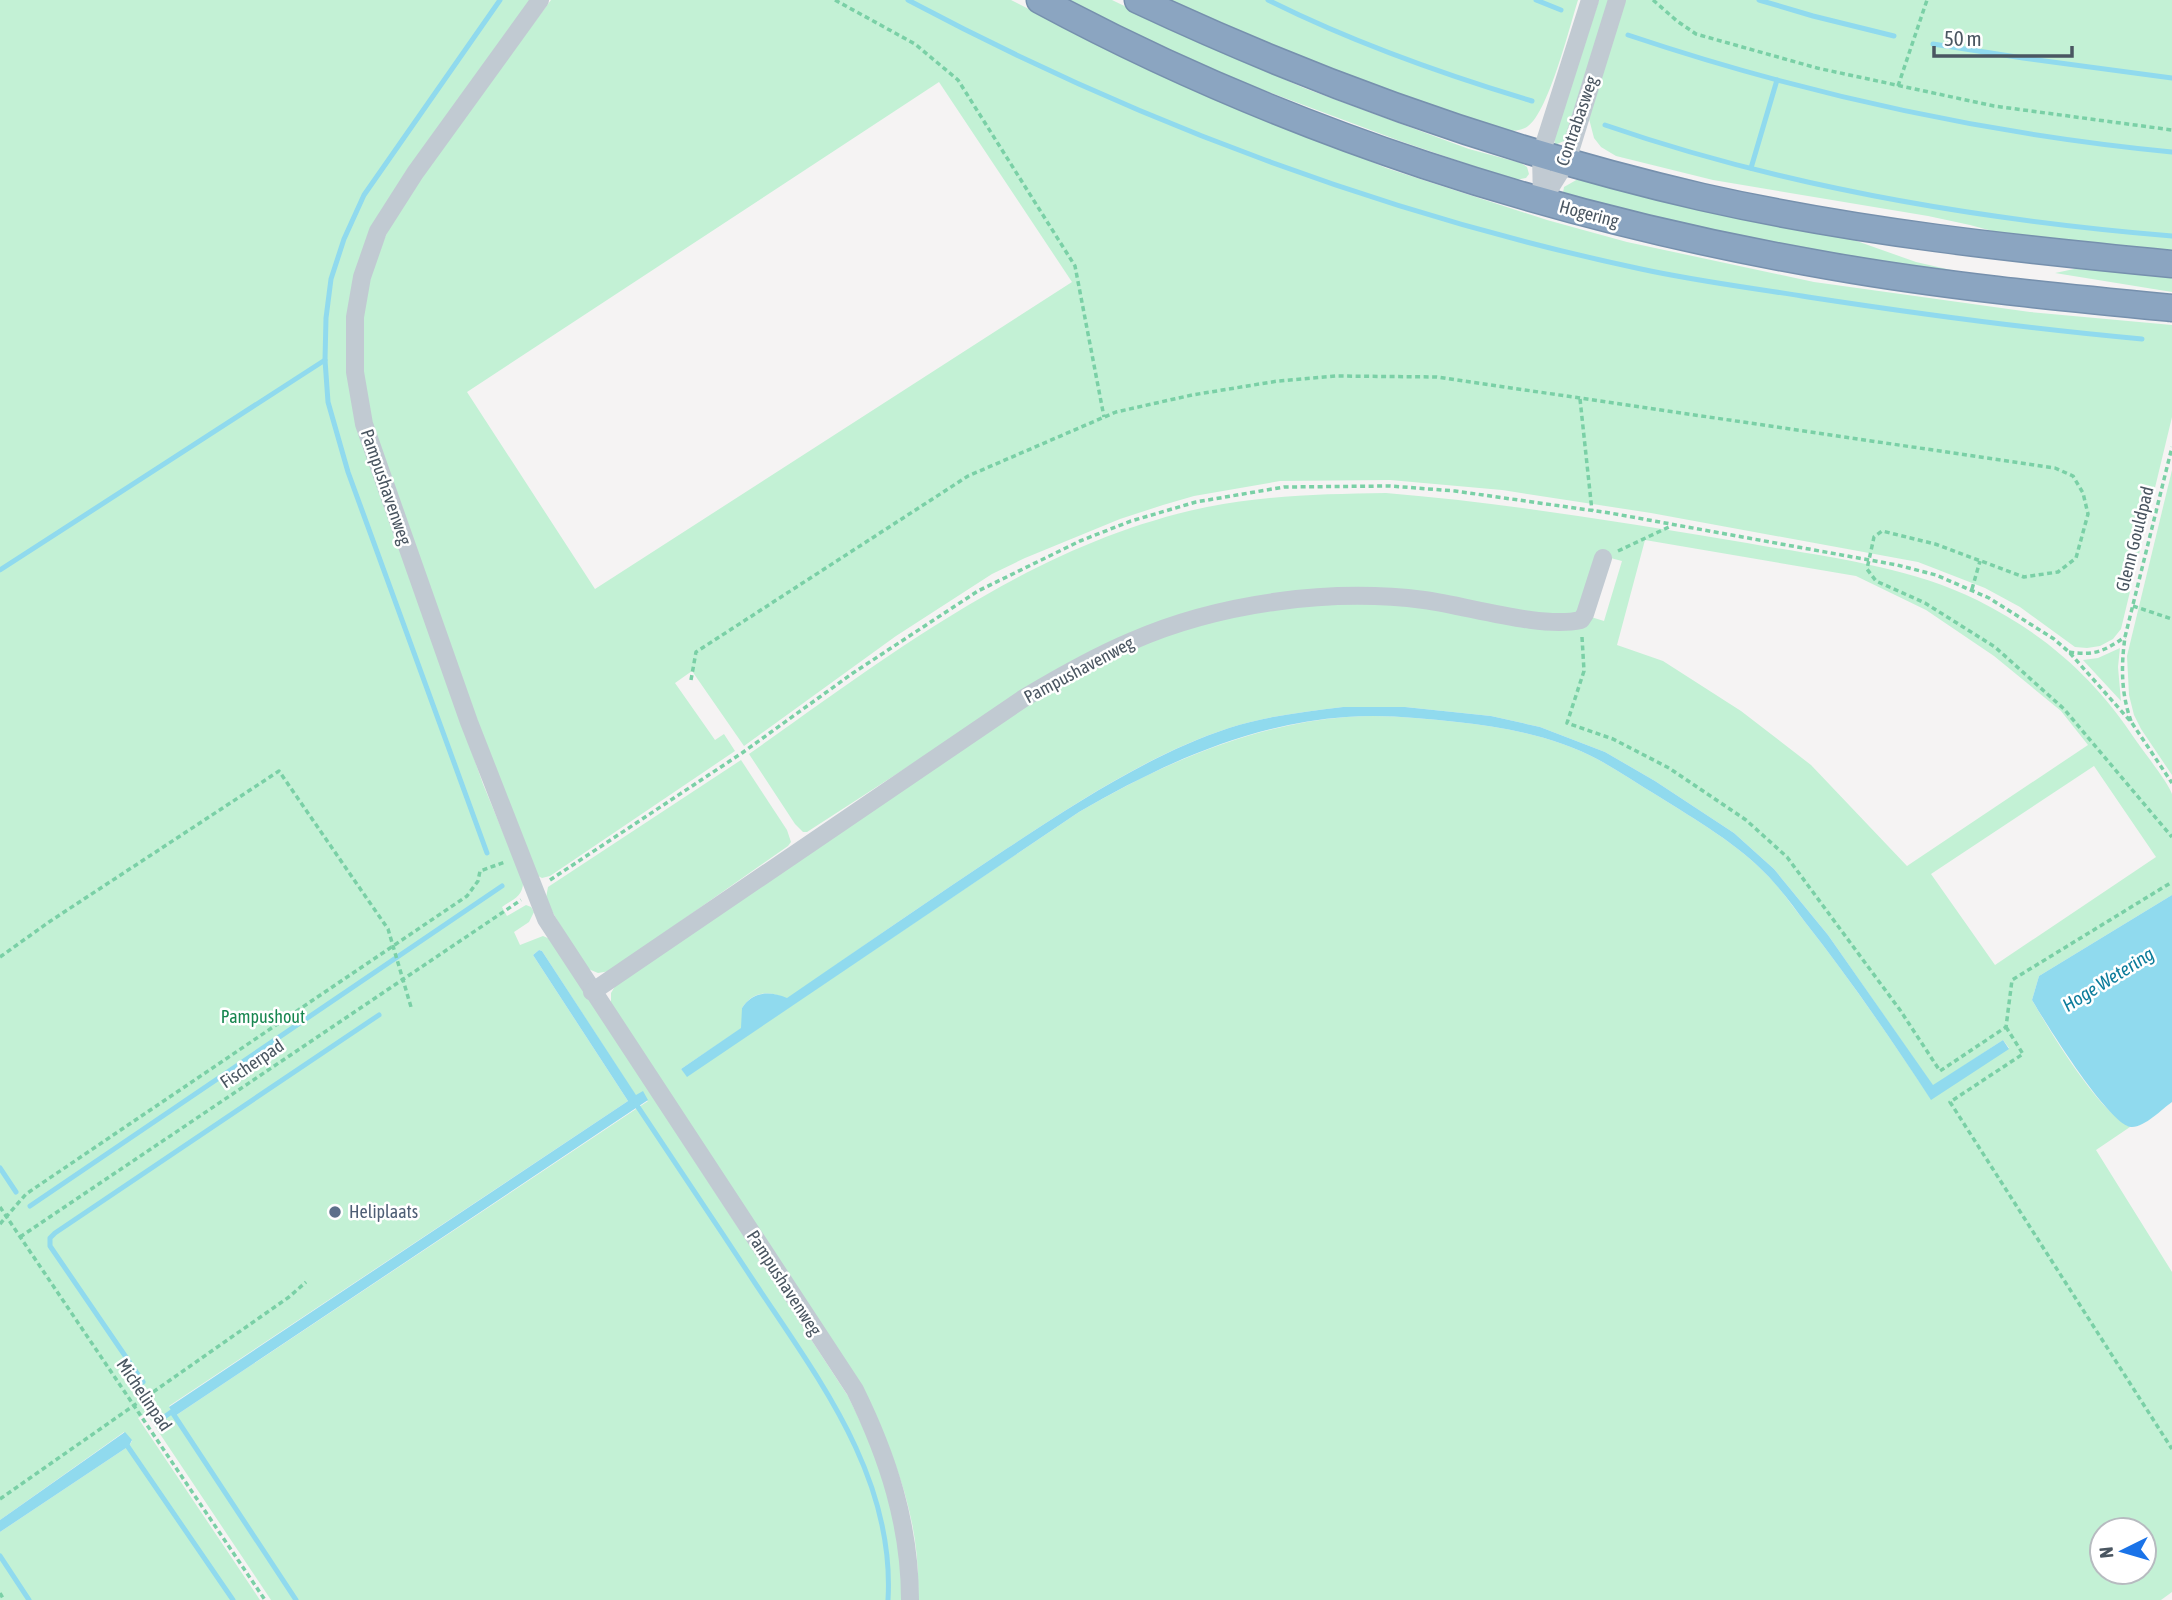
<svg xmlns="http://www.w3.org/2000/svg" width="2172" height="1600" font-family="'Asap Condensed',sans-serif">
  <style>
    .green { fill: #c3f1d5; fill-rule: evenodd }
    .water { fill: #90daee }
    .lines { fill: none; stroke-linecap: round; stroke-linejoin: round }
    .stream { stroke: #90daee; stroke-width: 5 }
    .highway-casing { stroke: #7690ad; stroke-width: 29 }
    .path { stroke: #7ad0a6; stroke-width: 3.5; stroke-dasharray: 5 3.5; stroke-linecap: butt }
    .minor { stroke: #c1cad2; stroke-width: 18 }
    .highway { stroke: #8ba5c1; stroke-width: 26 }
    .service-dot { fill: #5c6f8a; stroke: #fff; stroke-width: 2.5 }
    .labels { text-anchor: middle; stroke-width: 5; stroke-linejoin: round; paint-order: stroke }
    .street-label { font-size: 18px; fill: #4a5661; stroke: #fff }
    .park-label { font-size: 18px; fill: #17864f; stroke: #fff }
    .service-label { font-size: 18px; fill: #4e5e75; stroke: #fff; text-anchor: start }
    .water-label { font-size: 19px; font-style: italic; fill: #0c7c9b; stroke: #fff }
  </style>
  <rect width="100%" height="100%" fill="#f5f3f3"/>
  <g class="green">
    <path d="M 0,0 L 535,0 L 412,166 L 348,321 L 390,519 L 483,784 L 523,881 C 524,896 512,900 502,907 L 507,916 L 526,905 L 531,907 L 534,912 L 529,922 L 514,932 L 520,945 L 543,936 L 550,939 L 848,1396 C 872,1444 894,1497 900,1551 C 902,1567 902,1584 903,1600 L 271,1600 L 146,1413 L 138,1418 L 260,1600 L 0,1600 L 0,1532 L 129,1446 L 132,1441 L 124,1432 L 0,1520 ZM 539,950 L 542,951 L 636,1096 L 648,1101 L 175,1416 L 169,1406 L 628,1101 L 533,955 Z"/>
    <path d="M 551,0 L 1011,0 L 1099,45 L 1386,168 L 1547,220 L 1627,242 L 1814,282 L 2030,312 L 2172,325 L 2172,417 L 2121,629 L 2113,639 L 2100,646 L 2087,648 L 2075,647 L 2020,607 L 1985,588 L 1918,562 L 1651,513 L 1502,490 L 1390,480 L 1280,481 L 1194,496 L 1163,505 L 1120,519 L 1025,558 L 992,574 L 896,636 L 744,746 L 692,671 L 675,683 L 715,740 L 724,734 L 735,751 L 550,876 L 542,878 L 538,876 L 518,836 L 367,408 L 360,339 L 370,273 L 394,216 L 430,162 ZM 939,82 L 1072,282 L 595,589 L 467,392 Z"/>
    <polygon points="1059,0 1112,0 1195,40 1304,88 1469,149 1521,163 1527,167 1529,174 1526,178 1515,180 1400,141 1191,63"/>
    <path d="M 1154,0 L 1578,0 C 1570,25 1547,119 1525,128 C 1517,132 1507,131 1498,131 L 1181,13 Z"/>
    <polygon points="1599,0 1609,0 1564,141 1555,145 1554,138"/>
    <polygon points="1620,0 2172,0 2172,254 2018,238 1970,225 1928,216 1713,180 1616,156 1601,147 1594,138 1587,111"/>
    <polygon points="1578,179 1707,212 1851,239 1916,262 2021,286 1720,237 1563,193 1564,187"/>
    <polygon points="2079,268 2172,276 2172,292 2055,273"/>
    <polygon points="2172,470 2172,775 2141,729 2134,715 2129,695 2127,656"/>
    <path d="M 1386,493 C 1507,503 1627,523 1747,543 C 1824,557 1905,565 1977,600 C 2045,634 2095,678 2137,742 C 2144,752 2169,784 2172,794 C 2172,802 2172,813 2172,821 C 2172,845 2172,870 2172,895 L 2039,976 L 2032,1000 C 2051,1033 2098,1111 2130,1127 L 2096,1150 L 2172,1272 L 2172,1592 L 2161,1600 L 918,1600 C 924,1458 834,1345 760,1232 C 710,1157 660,1082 611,1006 L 611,993 L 617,983 C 706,923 795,862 884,802 C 956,753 1027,700 1106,660 C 1185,620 1283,600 1371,600 C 1434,600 1497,620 1559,628 L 1580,627 L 1591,617 L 1604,621 L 1622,561 L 1599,555 L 1582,611 C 1573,621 1561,619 1549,618 L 1425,595 L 1370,589 L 1249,600 L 1207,609 L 1129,635 L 1065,665 L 807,832 L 803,832 L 795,824 L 749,754 C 891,654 1033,543 1207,507 C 1266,495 1325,494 1386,493 ZM 1645,540 L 1856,576 L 1926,610 L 1994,656 L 2061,711 L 2088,745 L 1907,866 L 1811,765 L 1741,711 L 1663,661 L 1617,645 ZM 1343,707 L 1405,707 L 1491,716 L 1540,727 L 1605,752 L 1655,781 L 1734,833 L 1774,869 L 1828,935 L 1933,1086 L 2003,1040 L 2009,1048 L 1931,1099 C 1891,1039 1850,979 1805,922 C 1793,907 1782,890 1769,877 C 1738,844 1696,820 1658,796 C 1638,784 1619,771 1599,760 C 1556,737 1505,727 1457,722 C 1420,718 1383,714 1346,717 C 1249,725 1162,764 1079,812 L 687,1076 L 681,1069 L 742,1028 L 742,1008 C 753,991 770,990 787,999 C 860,948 932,898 1006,849 C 1075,804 1149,754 1229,728 C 1266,716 1304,712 1343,707 ZM 2094,766 L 2156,857 L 1995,965 L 1931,874 ZM 2102,1530 L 2144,1530 L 2144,1572 L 2102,1572 Z"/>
    <polygon points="2120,648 2118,667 2121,701 2083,660 2098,658"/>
    <polygon points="741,760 787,830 791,842 788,846 610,971 598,973 586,968 553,913 546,898 548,887"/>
  </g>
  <g class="water">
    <path d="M 1343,707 L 1405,707 L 1491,716 L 1540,727 L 1605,752 L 1655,781 L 1734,833 L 1774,869 L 1828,935 L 1933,1085 L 2003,1040 L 2009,1049 L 1931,1100 C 1891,1039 1850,979 1805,922 C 1794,907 1782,891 1769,877 C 1738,844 1696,820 1658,796 C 1638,784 1619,771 1599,760 C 1556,737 1505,727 1457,722 C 1420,718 1383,714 1346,717 C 1249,724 1162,764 1079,812 L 687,1077 L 681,1069 L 741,1028 L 742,1008 C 753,991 770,991 787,998 C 860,948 932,898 1006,849 C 1075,804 1150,754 1229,728 C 1266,716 1304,712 1343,707 Z"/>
    <path d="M 2172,895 L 2172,1102 C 2162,1109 2144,1128 2131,1127 C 2109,1125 2045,1022 2032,1000 L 2039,976 Z"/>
    <polygon points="539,950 542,951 636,1095 643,1091 648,1100 175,1416 169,1407 628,1101 533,955"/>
    <polygon points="125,1432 132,1440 129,1446 0,1532 0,1520"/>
  </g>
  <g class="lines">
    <g class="stream">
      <path d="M 908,0 C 1137,122 1387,215 1641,269 C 1696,281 1752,288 1808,297 C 1919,314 2030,329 2142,339"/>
      <path d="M 1268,0 C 1352,42 1442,74 1532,101"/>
      <polyline points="1536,0 1561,10"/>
      <polyline points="1759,0 1813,16 1894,36"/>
      <path d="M 1628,35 C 1804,94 1987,134 2172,152"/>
      <polyline points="1933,44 2023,58 2172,78"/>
      <path d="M 1605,125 C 1787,188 1980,220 2172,236"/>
      <polyline points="1751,168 1777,80"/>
      <polyline points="0,570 325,360"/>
      <polyline points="487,853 348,472 328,402 325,360 326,318 331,279 344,239 364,195 500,0"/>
      <path d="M 636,1104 C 676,1164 717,1225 757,1286 C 821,1382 895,1479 888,1600"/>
      <polyline points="0,1168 16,1192"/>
      <polyline points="30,1206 502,886"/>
      <polyline points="143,1382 50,1246 50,1238 55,1233 379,1015"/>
      <polyline points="172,1412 296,1600"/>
      <polyline points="160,1420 177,1408"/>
      <polyline points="124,1441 233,1600"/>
      <polyline points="0,1556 29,1600"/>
    </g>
    <g class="highway-casing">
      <g id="highway">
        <path d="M 1040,0 C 1285,132 1556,219 1830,266 C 1943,286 2058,297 2172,308"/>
        <path d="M 1138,0 C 1319,85 1508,152 1702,197 C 1857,232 2015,249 2172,264"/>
      </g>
    </g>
    <g class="path">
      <polyline points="835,0 915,44 958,80 1075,266 1104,417"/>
      <polyline points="1653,0 1677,21 1696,34 1817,68 1994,106 2172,130"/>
      <polyline points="1898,86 1927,0"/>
      <polyline points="1580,399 1592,511"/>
      <polyline points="1618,551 1671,526"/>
      <polyline points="1972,589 1980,561"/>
      <polyline points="2133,606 2172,619"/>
      <polyline points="1582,637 1584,671 1567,723 1613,739 1669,768 1746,820 1787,857 1900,1010 1940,1071 2006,1027 2012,980 2172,882"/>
      <path d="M 2069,652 C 2095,656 2104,651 2125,637"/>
      <polyline points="691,680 696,652 968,476 1116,412 1192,395 1278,381 1336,376 1437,377 2055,468 2073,476 2083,493 2088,514 2076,558 2058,572 2024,577 1935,544 1882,531 1874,537 1867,569 1876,581 1925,603 1995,647 2064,709 2172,837"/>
      <path d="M 2131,721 C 2121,693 2121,666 2125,637 L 2172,447"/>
      <polyline points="550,880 742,753 853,673 978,591 1080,541 1131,521 1196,502 1284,487 1390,486 1455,491 1610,513 1897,565 1936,575 1989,598 2054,639 2069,652 2132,723 2172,783"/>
      <polyline points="0,957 49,922 279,771 388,929 411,1007"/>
      <polyline points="2006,1027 2023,1054 1950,1102 2172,1449"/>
      <polyline points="0,1207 265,1600"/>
      <polyline points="0,1224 26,1194 467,896 478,881 480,871 505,862"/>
      <polyline points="20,1237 521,900"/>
      <polyline points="0,1499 289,1297 306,1282"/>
      <polyline points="0,1593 4,1600"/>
    </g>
    <g class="minor">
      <path d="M 540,0 L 415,173 L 378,231 L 362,277 L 355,317 L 355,372 L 364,424 L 469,722 L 546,919 L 855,1390 C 888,1457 910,1525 910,1600"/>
      <polyline points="1542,201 1567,161 1617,0"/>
      <polyline points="1542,201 1541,154 1590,0"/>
      <path d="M 592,992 L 1024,698 C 1059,677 1094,657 1132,641 C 1219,603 1330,588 1424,600 C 1469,606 1540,629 1581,620 L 1585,614 L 1603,558"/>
    </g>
    <use href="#highway" class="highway"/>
  </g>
  <circle class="service-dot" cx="335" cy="1212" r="7"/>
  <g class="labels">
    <g class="street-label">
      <text transform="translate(1577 121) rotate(-71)" y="6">Contrabasweg</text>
      <text transform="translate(1589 214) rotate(15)" y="6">Hogering</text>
      <text transform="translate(386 487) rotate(71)" y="6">Pampushavenweg</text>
      <text transform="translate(2135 539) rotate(-76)" y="6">Glenn Gouldpad</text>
      <text transform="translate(1079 670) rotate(-28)" y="6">Pampushavenweg</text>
      <text transform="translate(252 1064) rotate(-34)" y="6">Fischerpad</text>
      <text transform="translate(784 1283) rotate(57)" y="6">Pampushavenweg</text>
      <text transform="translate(144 1395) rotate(56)" y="6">Michelinpad</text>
    </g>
    <g class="park-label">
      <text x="263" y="1023">Pampushout</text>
    </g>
    <g class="service-label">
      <text x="349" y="1218">Heliplaats</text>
    </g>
    <g class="water-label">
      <text transform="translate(2108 979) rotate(-32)" y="7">Hoge Wetering</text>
    </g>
  </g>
  <g transform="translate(2123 1551) rotate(265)"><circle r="33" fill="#ffffff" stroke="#b7bbc0" stroke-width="2"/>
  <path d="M0-5L12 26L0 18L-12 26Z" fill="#1a73e8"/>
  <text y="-10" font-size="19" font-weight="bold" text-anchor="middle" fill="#4a5661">N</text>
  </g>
  <path d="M1934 46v10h138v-10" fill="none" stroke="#4a5661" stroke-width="3.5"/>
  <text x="1944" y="46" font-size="21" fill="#4a5661" stroke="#ffffff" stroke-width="5" paint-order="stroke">50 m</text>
</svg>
